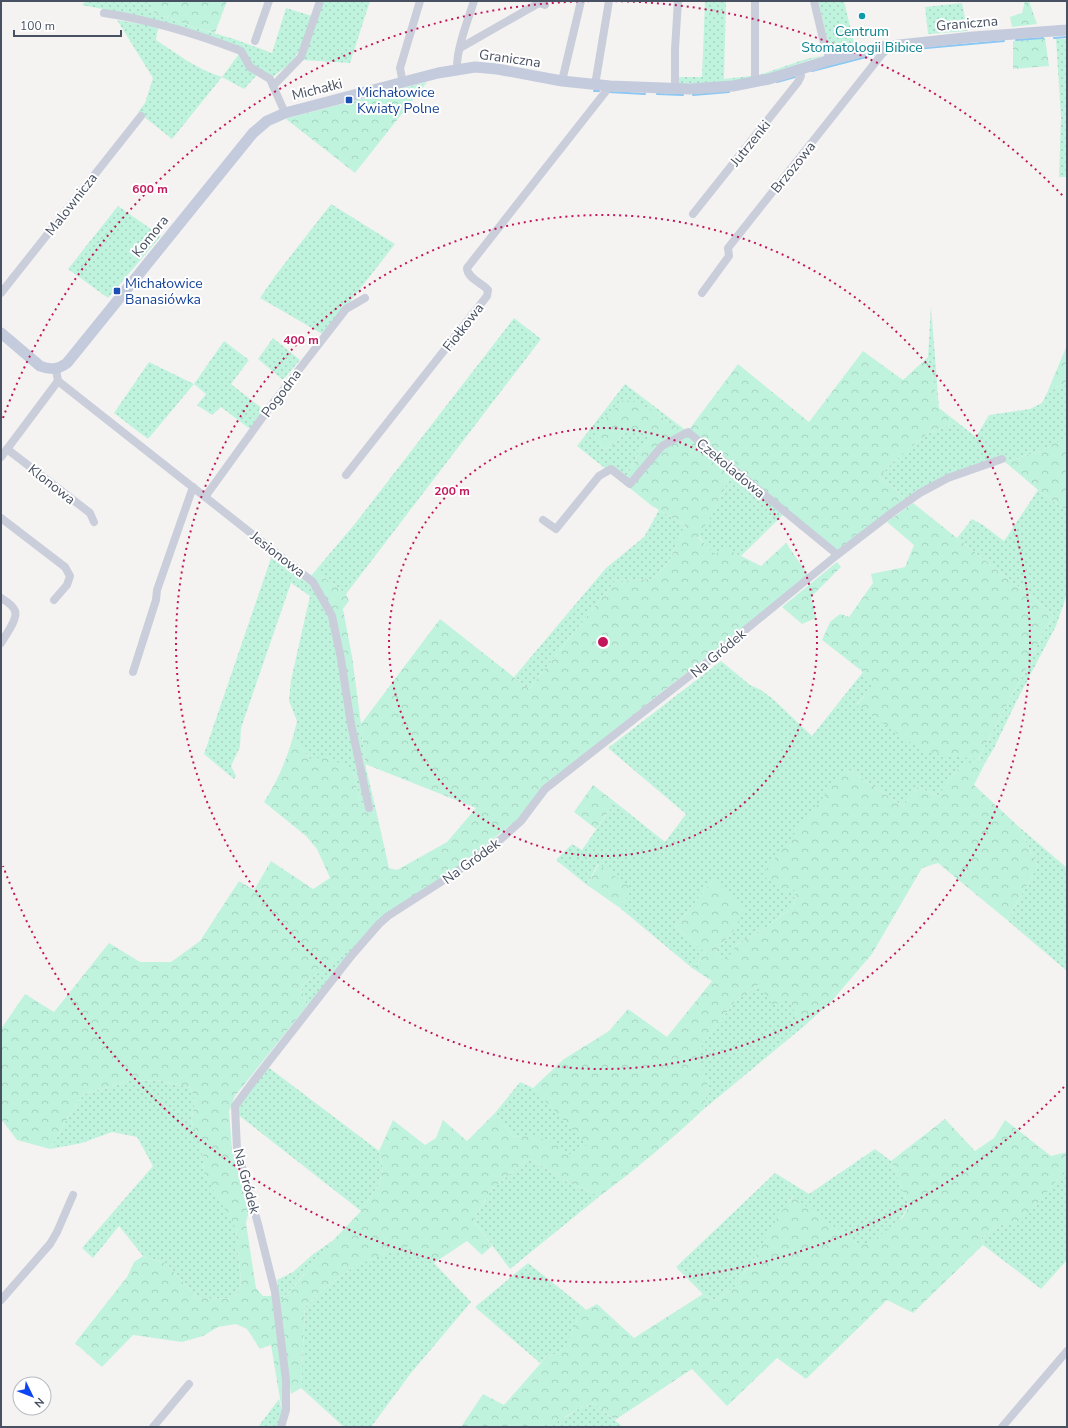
<svg xmlns="http://www.w3.org/2000/svg" width="1068" height="1428" font-family="'Nunito Sans',sans-serif">
  <style>
    .grass { fill: url(#grass-dots) }
    .forest { fill: url(#forest-crowns) }
    .lines { fill: none; stroke-linecap: round; stroke-linejoin: round }
    .stream { stroke: #8ac8f3; stroke-width: 2 }
    .street { stroke: #c9ceda; stroke-width: 8 }
    .secondary { stroke: #c4cbdc; stroke-width: 11 }
    .ring { fill: none; stroke: #c2185b; stroke-width: 2; stroke-dasharray: 2 4 }
    .culture-dot { fill: #0f9aa8; stroke: #fff; stroke-width: 1.5 }
    .transit-dot { fill: #1a4fb4; stroke: #fff; stroke-width: 1.5 }
    .labels { text-anchor: middle; stroke-width: 4; stroke-linejoin: round; paint-order: stroke }
    .street-label { font-size: 14px; fill: #485162; stroke: #fff }
    .culture-label { font-size: 14px; fill: #0d838f; stroke: #fff }
    .transit-label { font-size: 14px; fill: #164399; stroke: #fff; text-anchor: start }
    .centre { fill: #c2185b; stroke: #fff; stroke-width: 2 }
    .ring-label { font-size: 12px; text-anchor: middle; font-weight: bold; fill: #c2185b; stroke: #fff; stroke-width: 4; stroke-linejoin: round; paint-order: stroke }
  </style>
  <defs>
    <pattern id="grass-dots" width="8" height="8" patternUnits="userSpaceOnUse"><rect width="8" height="8" fill="#c0f3de"/><path d="M2 2h.1M6 6h.1" fill="none" stroke="#a6d2c1" stroke-width="1.8" stroke-linecap="round"/></pattern>
    <pattern id="forest-crowns" width="20" height="18" patternUnits="userSpaceOnUse"><rect width="20" height="18" fill="#c0f3de"/><path d="M2 6a3 3 0 1 1 6 0M12 15a3 3 0 1 1 6 0" fill="none" stroke="#a6d2c1"/></pattern>
  </defs>
  <rect width="100%" height="100%" fill="#f5f3f2"/>
  <g class="grass">
    <path d="M 86,1 L 152,1 L 150,11 L 196,28 L 234,39 L 272,53 L 286,8 L 312,16 C 306,32 303,51 289,64 C 284,69 277,73 272,78 L 251,64 L 242,48 L 147,18 L 82,5 Z"/>
    <polygon points="323,1 370,1 350,63 303,60"/>
    <polygon points="705,1 726,1 724,79 759,75 806,59 825,55 753,79 710,83 673,84 678,77 702,77"/>
    <polygon points="818,1 844,1 855,47 831,54"/>
    <polygon points="962,3 968,31 928,34 925,7"/>
    <path d="M 117,20 L 158,27 L 156,40 C 180,56 195,68 222,77 L 239,54 L 257,75 L 244,89 L 222,77 L 172,139 L 138,112 L 145,103 L 153,78 Z"/>
    <polygon points="1056,39 1067,39 1067,177 1059,177 1061,117"/>
    <polygon points="331,204 395,244 324,335 260,298 275,276"/>
    <polygon points="118,206 161,236 108,298 68,269"/>
    <polygon points="931,306 939,408 928,357"/>
    <polygon points="514,318 541,339 346,594 315,571 354,525"/>
    <polygon points="273,338 300,360 283,380 258,359"/>
    <polygon points="224,341 249,360 231,384 264,410 250,429 221,407 212,415 197,405 206,394 194,384 148,439 114,413 149,362 194,384"/>
    <polygon points="1067,382 1067,437 1065,439 1037,452 1005,462 1005,456 947,475 905,500 898,491 879,476 899,457 927,434 957,422 976,437 989,415 1030,409 1042,403 1047,393"/>
    <polygon points="625,384 688,432 672,425 658,414 597,440 603,449 611,447 627,431 637,431 649,436 649,441 639,452 627,477 621,481 577,446"/>
    <polygon points="734,467 788,510 741,556 722,548 715,556 698,536 716,508"/>
    <polygon points="1038,490 1067,511 1067,594 1056,626 1017,700 994,748 985,763 978,759 957,770 938,796 918,787 903,806 846,768 796,890 793,907 765,928 737,944 725,964 716,951 733,931 714,879 675,927 706,953 692,968 620,908 631,890 598,864 587,885 556,860 572,844 582,850 615,802 665,842 686,814 608,748 721,661 750,685 761,690 773,699 812,736 863,672 875,683 857,704 978,759 1023,675 1041,637 1054,615 957,538 972,519 983,525 1004,541"/>
    <polygon points="659,510 685,525 668,564 653,579 615,581 529,689 514,677 606,568 644,537"/>
    <polygon points="272,555 306,582 335,614 361,725 365,764 377,814 360,801 353,771 311,760 293,737 297,721 289,701 291,680 310,596 291,583 241,728 240,747 231,766 236,776 234,779 204,754"/>
    <polygon points="1018,826 1067,868 1067,971 1007,920 1038,866"/>
    <polygon points="361,940 307,1006 301,986"/>
    <polygon points="758,985 789,1000 803,1027 704,1109 708,1081 694,1056 735,1001"/>
    <polygon points="268,1067 379,1151 383,1170 378,1186 361,1211 237,1114 240,1102"/>
    <polygon points="157,1080 191,1088 195,1102 191,1122 201,1139 204,1173 236,1228 241,1283 237,1294 233,1298 212,1299 197,1297 166,1264 143,1256 119,1226 93,1258 82,1248 153,1166 137,1137 112,1132 82,1143 50,1149 68,1117 84,1094 129,1081"/>
    <path d="M 520,1082 L 533,1088 L 588,1145 L 569,1155 C 550,1139 539,1135 514,1137 L 495,1113 Z"/>
    <path d="M 875,1149 L 891,1161 L 907,1201 C 909,1219 883,1234 869,1244 L 858,1244 L 792,1197 L 755,1257 L 734,1287 L 715,1301 L 703,1294 L 676,1267 L 775,1173 L 809,1194 Z"/>
    <polygon points="529,1158 569,1183 600,1196 510,1269 473,1220 492,1189"/>
    <polygon points="1067,1171 1067,1260 1041,1289 983,1245 982,1237 1003,1224 1020,1223 1058,1179"/>
    <polygon points="335,1239 279,1303 277,1280 293,1272 312,1255"/>
    <polygon points="407,1245 434,1263 471,1302 411,1373 371,1427 344,1427 301,1388 305,1307 324,1289 356,1265"/>
    <path d="M 528,1263 L 582,1306 C 574,1325 570,1354 547,1356 L 540,1363 L 475,1307 Z"/>
    <polygon points="279,1399 282,1411 278,1427 258,1427"/>
    <polygon points="594,1403 623,1427 537,1427 566,1417 580,1408"/>
  </g>
  <g class="forest">
    <polygon points="152,1 227,1 215,33 196,28 150,11"/>
    <polygon points="1025,1 1029,1 1037,24 1012,27 1010,17 1022,13"/>
    <polygon points="1045,38 1049,66 1013,69 1013,41"/>
    <polygon points="427,82 355,173 286,119 288,118"/>
    <polygon points="1067,345 1067,382 1047,393"/>
    <path d="M 863,351 L 903,380 L 928,357 L 939,408 L 957,422 L 927,434 L 899,457 L 879,476 L 898,491 L 905,500 L 837,550 L 734,467 L 716,508 L 698,537 L 715,555 L 722,547 L 741,556 L 761,566 L 786,543 L 809,576 L 542,787 L 519,818 L 455,870 L 301,986 L 307,1006 L 235,1096 L 229,1111 L 232,1149 L 249,1211 L 246,1223 L 256,1288 L 263,1296 L 272,1296 L 284,1381 L 282,1411 L 271,1345 L 260,1349 L 247,1329 L 236,1324 L 218,1327 L 203,1336 L 182,1342 L 133,1335 L 102,1367 L 75,1343 L 127,1277 L 134,1262 L 143,1256 L 166,1264 L 197,1297 L 212,1299 L 233,1298 L 237,1294 L 241,1283 L 236,1229 L 204,1173 L 201,1139 L 191,1122 L 195,1102 L 191,1088 L 157,1080 L 129,1081 L 84,1094 L 68,1117 L 50,1149 L 17,1140 L 1,1119 L 1,1029 L 25,994 L 54,1012 L 109,943 L 140,962 L 171,962 L 200,941 L 239,881 L 254,890 L 271,861 L 313,889 L 330,878 L 317,849 L 306,836 L 264,802 C 277,782 286,761 293,737 L 311,760 L 327,756 L 353,771 L 360,801 L 377,814 L 389,868 L 397,870 L 447,842 L 476,808 L 365,764 L 361,725 L 351,719 L 335,614 L 306,582 L 315,571 L 346,594 L 349,601 L 343,609 L 352,656 L 361,724 L 440,619 L 529,689 L 615,581 L 653,579 L 668,564 L 685,525 L 652,506 L 621,481 L 627,477 L 639,452 L 649,441 L 649,436 L 637,431 L 627,431 L 611,447 L 603,449 L 597,440 L 600,424 L 623,400 L 636,402 L 658,414 L 672,425 L 688,431 L 738,364 L 809,422 Z"/>
    <polygon points="1067,437 1067,511 1038,490 1005,462 1037,452"/>
    <path d="M 913,503 L 1054,615 L 1041,637 L 1023,675 L 978,759 L 985,763 L 974,785 L 1018,826 L 1038,866 L 1007,920 L 938,863 L 922,868 L 872,954 L 830,1003 L 803,1027 L 789,1000 L 773,1005 L 758,985 L 735,1001 L 695,1055 L 708,1081 L 704,1109 C 671,1140 636,1169 600,1196 L 569,1183 L 529,1158 L 492,1189 L 473,1220 L 492,1246 L 482,1255 L 467,1241 L 434,1263 L 407,1246 L 356,1265 L 324,1289 L 305,1307 L 301,1388 L 291,1394 L 279,1303 L 303,1276 L 322,1252 L 361,1211 L 378,1186 L 383,1170 L 379,1151 L 393,1120 L 425,1145 L 436,1138 L 443,1120 L 467,1141 L 495,1113 L 514,1137 L 531,1135 L 555,1143 L 569,1155 L 587,1145 L 533,1088 L 564,1059 L 609,1031 L 628,1009 L 667,1037 L 712,981 L 692,968 L 706,953 L 675,927 L 714,879 L 744,911 L 733,931 L 716,951 L 725,963 L 737,944 L 765,928 L 793,907 L 796,890 L 784,891 L 762,875 L 846,768 L 903,806 L 918,787 L 938,796 L 957,770 L 977,759 L 924,752 L 857,705 L 874,683 L 863,672 L 822,640 L 830,622 L 840,614 L 849,617 L 873,583 L 871,574 L 905,567 L 914,545 L 887,522 Z"/>
    <polygon points="837,562 841,567 811,597 816,618 802,624 782,607"/>
    <polygon points="593,785 615,802 596,829 574,812"/>
    <polygon points="599,864 632,889 620,908 587,885"/>
    <path d="M 945,1119 L 975,1151 L 994,1138 L 1005,1120 L 1051,1156 L 1067,1152 L 1067,1171 L 1058,1179 L 1020,1224 L 1003,1224 L 982,1237 L 983,1245 L 913,1313 L 887,1300 L 806,1379 L 777,1358 L 727,1406 L 692,1369 L 615,1420 L 594,1403 L 580,1408 L 552,1425 L 546,1424 L 537,1427 L 461,1427 L 483,1394 L 504,1405 L 547,1356 C 570,1354 574,1324 582,1306 L 586,1310 L 597,1304 L 634,1338 L 703,1294 L 715,1301 L 734,1287 L 755,1257 L 778,1216 L 793,1197 L 858,1244 L 869,1244 L 903,1217 L 908,1207 L 907,1201 L 891,1161 Z"/>
  </g>
  <g class="lines">
    <g class="stream">
      <polyline points="1054,38 1067,37"/>
      <polyline points="1016,40 1043,38"/>
      <polyline points="893,51 1004,41"/>
      <polyline points="812,71 874,55"/>
      <polyline points="777,82 795,77"/>
      <polyline points="594,91 599,91"/>
      <polyline points="609,92 645,94"/>
      <polyline points="657,94 683,95"/>
      <polyline points="693,95 729,92"/>
    </g>
    <g class="street">
      <polyline points="755,1 755,82"/>
      <polyline points="814,1 824,43 830,60"/>
      <path d="M 104,13 C 150,20 197,34 241,51 L 250,67 L 270,79 L 285,113"/>
      <polyline points="255,41 269,1"/>
      <polyline points="460,48 539,3 545,5"/>
      <path d="M 457,69 C 456,50 468,20 474,1"/>
      <polyline points="562,81 581,1"/>
      <polyline points="403,83 400,68 420,1"/>
      <polyline points="595,85 609,1"/>
      <polyline points="273,86 301,57 320,1"/>
      <polyline points="675,89 675,49 678,1"/>
      <polyline points="693,214 798,82 801,76 800,69"/>
      <polyline points="1,293 141,116"/>
      <polyline points="702,293 729,256 728,248 882,54 892,46"/>
      <polyline points="58,381 313,582 332,616 341,659 351,724 369,808"/>
      <polyline points="7,449 90,513 94,522"/>
      <polyline points="1,457 58,381 56,369"/>
      <path d="M 346,475 L 487,296 L 488,290 C 482,283 467,278 467,268 L 610,86"/>
      <polyline points="205,497 270,407 346,309 365,298"/>
      <polyline points="1,518 65,567 70,576 67,585 54,600"/>
      <polyline points="543,520 556,529 599,476 611,469 630,484 662,446 688,432 789,515 833,551 837,555"/>
      <path d="M 1,598 C 6,601 13,605 15,611 C 18,619 5,636 1,643"/>
      <polyline points="133,672 156,600 157,590 193,487"/>
      <polyline points="1,1300 50,1244 57,1232 73,1195"/>
      <polyline points="153,1427 189,1384"/>
      <polyline points="281,1427 286,1410 286,1380 275,1292 258,1224 237,1149 235,1106 255,1079 352,955 379,924 388,916 455,873 501,839 521,821 545,789 711,659 744,631 837,555 893,512 920,493 948,478 1002,459"/>
      <polyline points="1002,1427 1067,1351"/>
    </g>
    <path class="secondary" d="M 1,333 L 40,366 C 50,370 58,370 67,363 L 253,133 L 267,121 L 285,113 L 438,73 L 475,67 L 497,69 L 562,81 L 610,86 L 690,89 L 733,86 L 769,79 L 830,60 L 881,47 L 973,37 L 1067,30"/>
  </g>
  <g class="ring">
    <circle cx="603" cy="642" r="214"/>
    <circle cx="603" cy="642" r="427"/>
    <path d="M1064 1087A641 641 0 0 1 3 866M3 418A641 641 0 0 1 597 1M609 1A641 641 0 0 1 1064 197"/>
  </g>
  <circle class="culture-dot" cx="862" cy="16" r="4"/>
  <g class="transit-dot">
    <rect x="345" y="96" width="8" height="8" rx="2"/>
    <rect x="113" y="287" width="8" height="8" rx="2"/>
  </g>
  <g class="labels">
    <g class="street-label">
      <text transform="translate(967 23) rotate(-5)" y="5">Graniczna</text>
      <text transform="translate(510 58) rotate(8)" y="5">Graniczna</text>
      <text transform="translate(317 89) rotate(-14)" y="5">Michałki</text>
      <text transform="translate(750 143) rotate(-51)" y="5">Jutrzenki</text>
      <text transform="translate(793 167) rotate(-51)" y="5">Brzozowa</text>
      <text transform="translate(71 204) rotate(-52)" y="5">Malownicza</text>
      <text transform="translate(150 236) rotate(-51)" y="5">Komora</text>
      <text transform="translate(463 327) rotate(-52)" y="5">Fiołkowa</text>
      <text transform="translate(281 393) rotate(-53)" y="5">Pogodna</text>
      <text transform="translate(731 468) rotate(40)" y="5">Czekoladowa</text>
      <text transform="translate(52 484) rotate(38)" y="5">Klonowa</text>
      <text transform="translate(278 554) rotate(38)" y="5">Jesionowa</text>
      <text transform="translate(718 653) rotate(-40)" y="5">Na Gródek</text>
      <text transform="translate(471 861) rotate(-36)" y="5">Na Gródek</text>
      <text transform="translate(247 1181) rotate(75)" y="5">Na Gródek</text>
    </g>
    <g class="culture-label">
      <text x="862" y="36">Centrum<tspan x="862" dy="16">Stomatologii Bibice</tspan></text>
    </g>
    <g class="transit-label">
      <text x="357" y="97">Michałowice<tspan x="357" dy="16">Kwiaty Polne</tspan></text>
      <text x="125" y="288">Michałowice<tspan x="125" dy="16">Banasiówka</tspan></text>
    </g>
  </g>
  <circle cx="603" cy="642" r="6" class="centre"/>
  <g class="ring-label">
    <text x="150" y="193">600 m</text>
    <text x="301" y="344">400 m</text>
    <text x="452" y="495">200 m</text>
  </g>
  <rect width="1068" height="1428" fill="none" stroke="#485162" stroke-width="4"/>
  <g transform="translate(32 1396) rotate(133)"><circle r="19" fill="#ffffff" stroke="#b6b9c0"/>
  <path d="M0-3L7 15L0 10L-7 15Z" fill="#0e45f3"/>
  <text y="-6" font-size="11" font-weight="bold" text-anchor="middle" fill="#485162">N</text>
  </g>
  <path d="M14 30v6h107v-6" fill="none" stroke="#485162" stroke-width="2"/>
  <text x="20" y="30" font-size="12" fill="#485162" stroke="#ffffff" stroke-width="3" paint-order="stroke">100 m</text>
</svg>
